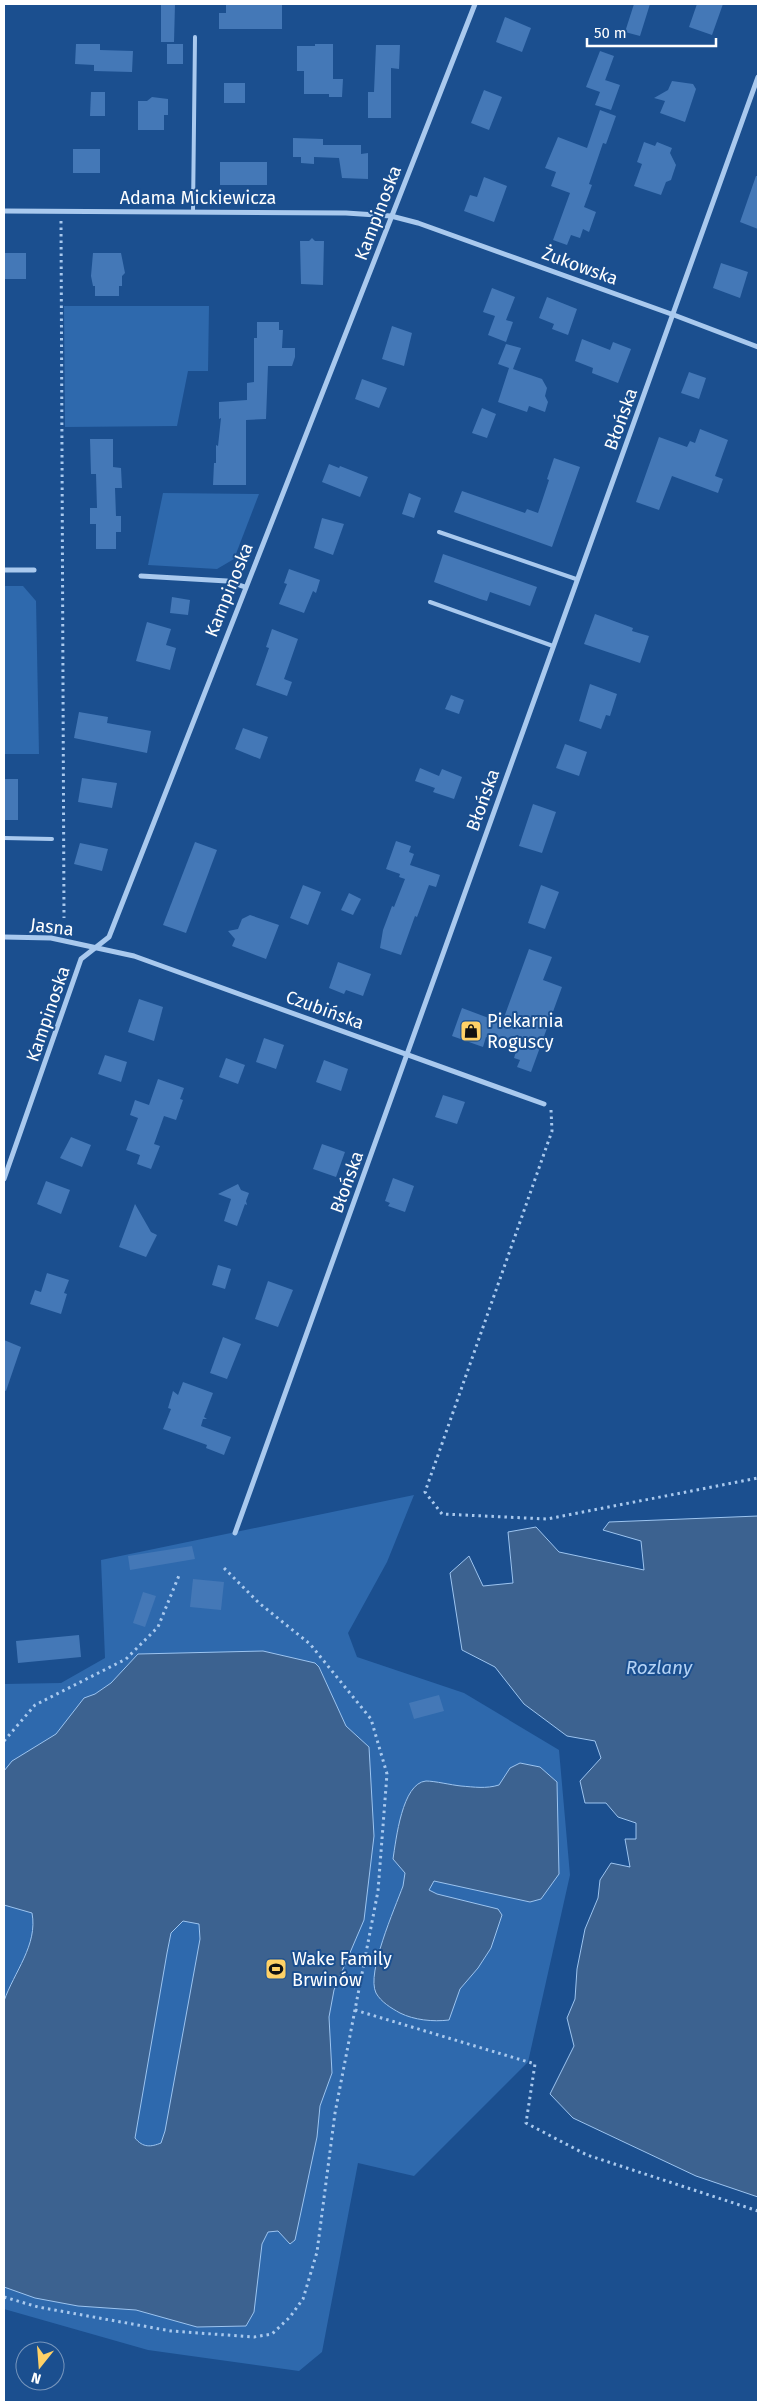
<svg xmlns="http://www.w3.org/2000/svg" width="762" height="2406" font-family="'Fira Sans',sans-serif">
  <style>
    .green { fill: #2e69ad }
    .water { fill: #3c6290; stroke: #9cc4f0; fill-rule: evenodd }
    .building { fill: #4478b7 }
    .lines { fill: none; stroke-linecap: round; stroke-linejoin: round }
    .path { stroke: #a9c9ee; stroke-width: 3; stroke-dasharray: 2.5 4; stroke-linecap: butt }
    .lane { stroke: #a9c9ee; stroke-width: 4 }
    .street { stroke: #a9c9ee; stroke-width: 5 }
    .labels { text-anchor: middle; stroke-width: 4; stroke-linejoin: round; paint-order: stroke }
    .street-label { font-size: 18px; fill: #fff; stroke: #1b4f8f }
    .poi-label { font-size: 18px; fill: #fff; stroke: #1b4f8f; text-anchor: start }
    .water-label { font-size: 19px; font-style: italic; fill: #b5d3f5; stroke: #1b4f8f }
  </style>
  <rect width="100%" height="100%" fill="#1b4f8f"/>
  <g class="green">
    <polygon points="64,306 209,306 208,371 188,371 177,426 65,427"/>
    <polygon points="163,493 259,494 234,559 217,569 148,565"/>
    <polygon points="4,586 23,586 36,601 39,754 4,754"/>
    <polygon points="414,1495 387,1562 348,1633 357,1657 464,1693 559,1750 570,1875 528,2062 414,2176 358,2163 322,2352 299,2371 148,2350 4,2309 4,1684 61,1683 105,1658 101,1560"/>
  </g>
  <g class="water">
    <polygon points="758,1516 758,2197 696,2176 573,2118 550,2094 574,2046 567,2018 575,1999 577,1969 585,1929 598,1898 600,1880 611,1863 630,1867 625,1839 636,1839 636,1823 618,1817 606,1803 585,1803 580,1781 601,1758 595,1741 567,1736 524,1704 495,1667 462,1650 450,1573 469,1556 483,1586 513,1583 508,1532 536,1527 559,1552 644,1570 641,1541 603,1530 609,1522"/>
    <path d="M 263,1651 L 315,1663 L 319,1667 L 346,1726 L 369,1747 L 374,1836 L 364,1920 L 334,1990 L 329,2017 L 332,2073 L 320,2106 L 317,2137 L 295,2240 L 290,2244 L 278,2231 L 268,2232 L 262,2244 L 254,2312 L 246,2326 L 197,2327 L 136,2310 L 78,2306 L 35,2298 L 4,2287 L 4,2001 C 14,1972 38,1945 32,1913 L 4,1905 L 4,1771 L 12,1761 L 56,1734 L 84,1698 L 95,1694 L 111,1683 L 138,1654 ZM 183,1921 L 199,1924 L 200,1939 L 165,2131 L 161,2143 C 151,2147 143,2148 135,2138 L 167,1953 L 171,1933 Z"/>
    <path d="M 520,1763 L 540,1767 L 557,1782 L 559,1874 L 541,1899 L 530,1902 L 434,1881 L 429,1890 L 437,1894 L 498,1909 L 502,1915 L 491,1948 L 478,1968 L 460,1989 L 449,2020 C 433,2022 414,2020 400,2013 C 391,2008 381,2002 376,1993 C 366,1973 395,1908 403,1886 L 405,1873 L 393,1859 C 396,1840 402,1783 426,1781 C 435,1781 451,1785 461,1786 C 474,1787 486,1789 499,1785 L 510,1768 Z"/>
  </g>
  <g class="building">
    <polygon points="161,4 175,4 174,42 161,42"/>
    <polygon points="226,4 282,4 282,29 219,29 219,13 226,13"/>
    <polygon points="634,4 650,4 640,36 625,32"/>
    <polygon points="697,4 723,4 712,35 689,27"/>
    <polygon points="505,17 531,28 522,52 496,42"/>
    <polygon points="76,44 100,44 100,50 133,51 132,72 94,71 94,65 75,64"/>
    <rect x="167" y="44" width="16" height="20"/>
    <polygon points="315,44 333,44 333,79 343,79 342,97 329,97 329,94 304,94 304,71 297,71 297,46 315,46"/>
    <polygon points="376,45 400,45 399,69 391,68 391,118 368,118 368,92 374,92"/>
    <polygon points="600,51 614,56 603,86 605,80 620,85 611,110 595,105 600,92 586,87"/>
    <polygon points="672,81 693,84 696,89 685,122 660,113 665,101 654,98 668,90"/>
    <rect x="224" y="83" width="21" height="20"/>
    <polygon points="484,90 502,97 489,130 471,123"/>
    <polygon points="91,92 105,92 105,116 90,116"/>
    <polygon points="152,97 168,99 168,115 164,115 164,130 138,130 138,101 147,101"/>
    <polygon points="600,110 616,116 606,144 603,143 589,184 592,185 584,207 596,212 589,232 583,229 580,238 571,235 567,245 553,240 570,193 551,186 556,172 545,168 558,137 587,148"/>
    <polygon points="293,138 323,139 323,145 361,145 361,154 368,153 368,179 342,178 339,158 314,157 314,164 301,163 301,157 293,157"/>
    <polygon points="644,142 655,146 657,142 672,148 670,153 676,165 671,180 666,182 661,195 634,186 642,164 637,162"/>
    <rect x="73" y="149" width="27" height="24"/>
    <rect x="220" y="162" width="47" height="23"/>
    <polygon points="756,176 758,176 758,229 740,222"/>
    <polygon points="484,177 507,186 494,222 464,211 470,195 477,197"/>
    <polygon points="312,238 315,241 324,241 323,285 301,284 300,241 309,241"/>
    <rect x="4" y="253" width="22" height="26"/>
    <polygon points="93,253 121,253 125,273 122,276 122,286 119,286 119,296 95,296 95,286 93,286 91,276"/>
    <polygon points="721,263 748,272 740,298 713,288"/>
    <polygon points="492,288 515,297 506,320 513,322 506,342 488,335 495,316 483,312"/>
    <polygon points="547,297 577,309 568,335 552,329 554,324 539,318"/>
    <polygon points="257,322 279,322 279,330 283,330 282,348 295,348 295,357 292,366 268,366 266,419 246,420 246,485 213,485 214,463 216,463 216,445 218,446 221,418 219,419 219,402 247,400 247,383 254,382 254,338 257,338"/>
    <polygon points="392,326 412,333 404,366 382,359"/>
    <polygon points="582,339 610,350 613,342 631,349 618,383 592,373 593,368 575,361"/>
    <polygon points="506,344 521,348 513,369 542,379 547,388 545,396 548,402 545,412 529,406 527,412 498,402 509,368 498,364"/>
    <polygon points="689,372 706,378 699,399 681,393"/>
    <polygon points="362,379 387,388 379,408 355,399"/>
    <polygon points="482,408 496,414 487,438 472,433"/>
    <polygon points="700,429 728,440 715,476 723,479 718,493 672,476 659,510 636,502 659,437 687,447 690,441 695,443"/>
    <polygon points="90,439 113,439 113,467 121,468 122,488 115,488 116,516 121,516 121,532 116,532 116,549 96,549 96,524 90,524 90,508 97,508 96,474 91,474"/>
    <polygon points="554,458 580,467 552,547 454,512 462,491 525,513 527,509 538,513 549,480 547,479"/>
    <polygon points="329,464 339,468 340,466 368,477 360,497 322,482"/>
    <polygon points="409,493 421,498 414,518 402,514"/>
    <polygon points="322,518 344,524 333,555 314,548"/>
    <polygon points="443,554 537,587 530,606 490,592 487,601 480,599 434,582"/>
    <polygon points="289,569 320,580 316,593 313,591 304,613 279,604 287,584 284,583"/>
    <polygon points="172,597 190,600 188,615 170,613"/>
    <polygon points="595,614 633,628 632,631 649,636 640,663 584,644"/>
    <polygon points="147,622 171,629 166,645 176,648 170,670 136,661"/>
    <polygon points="272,629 298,639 284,679 292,682 287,696 256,685 269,648 266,647"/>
    <polygon points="590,684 617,694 610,716 606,715 601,729 579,721"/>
    <polygon points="451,695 464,700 459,714 445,709"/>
    <polygon points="79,712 108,717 107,723 151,731 147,753 74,738"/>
    <polygon points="243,728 268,737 260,759 235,749"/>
    <polygon points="565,744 587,752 579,776 556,768"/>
    <polygon points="420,768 439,776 442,769 462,777 454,799 433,792 435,788 415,781"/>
    <polygon points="82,778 117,783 112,808 78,802"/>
    <rect x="4" y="779" width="14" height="41"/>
    <polygon points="533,804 556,812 542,853 519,846"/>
    <polygon points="396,841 411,846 409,852 414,854 410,865 440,875 436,887 429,885 417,917 415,916 401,955 380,948 383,930 392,906 394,907 405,879 399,877 400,874 386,869"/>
    <polygon points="195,842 217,850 186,933 163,925"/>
    <polygon points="80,843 108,849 102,871 74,864"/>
    <polygon points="303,885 321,892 308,925 290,918"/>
    <polygon points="541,885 559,892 545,929 528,923"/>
    <polygon points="349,893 361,899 353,915 341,910"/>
    <polygon points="250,915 279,925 266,959 232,946 235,939 228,931 238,929 242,919"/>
    <polygon points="529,949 552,957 543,980 562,987 531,1072 517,1067 520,1060 514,1058 517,1048 486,1037 483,1047 452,1036 462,1008 502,1023"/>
    <polygon points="338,962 371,974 363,996 346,990 344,994 329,988"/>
    <polygon points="139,999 163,1007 154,1041 128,1032"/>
    <polygon points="264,1038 284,1045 276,1069 256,1062"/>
    <polygon points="105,1055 127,1062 121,1082 98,1074"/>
    <polygon points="226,1058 245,1065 238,1084 219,1077"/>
    <polygon points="324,1060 348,1069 341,1091 316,1082"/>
    <polygon points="158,1079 184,1088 180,1099 183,1100 176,1120 164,1116 154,1144 160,1146 151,1169 137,1164 140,1155 126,1150 138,1118 130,1115 135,1100 149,1105"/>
    <polygon points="443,1095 465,1102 457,1124 435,1117"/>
    <polygon points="71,1137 91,1145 82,1167 60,1158"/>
    <polygon points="322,1144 345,1152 336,1177 313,1169"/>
    <polygon points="393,1178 414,1186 405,1212 388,1206 390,1203 385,1201"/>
    <polygon points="46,1181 70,1190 61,1214 37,1204"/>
    <polygon points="238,1184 241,1190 249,1193 246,1201 247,1205 245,1204 237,1226 224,1221 231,1199 218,1194"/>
    <polygon points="135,1204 151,1232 157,1235 146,1257 119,1247"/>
    <polygon points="218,1265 231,1269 225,1289 212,1285"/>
    <polygon points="47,1273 69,1280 64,1293 67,1294 61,1314 30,1304 35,1290 41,1292"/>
    <polygon points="268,1281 293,1290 278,1327 255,1319"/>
    <polygon points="223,1337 241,1344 227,1379 210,1373"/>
    <polygon points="4,1340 21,1347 6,1391 4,1390"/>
    <polygon points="183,1382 213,1393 204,1417 207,1419 203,1419 201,1426 231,1437 224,1455 206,1448 207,1445 163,1429 171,1409 168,1408 173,1391 178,1395"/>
    <polygon points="192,1546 195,1559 130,1570 128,1556"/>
    <polygon points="193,1579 224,1582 221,1610 190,1607"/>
    <polygon points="143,1592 156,1596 145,1627 133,1623"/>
    <polygon points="79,1635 81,1657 18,1663 16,1641"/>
    <polygon points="439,1695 444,1711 414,1719 409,1703"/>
  </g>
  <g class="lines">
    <g class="path">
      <polyline points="61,221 64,918"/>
      <polyline points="551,1110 552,1131 425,1492 442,1514 547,1519 758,1478"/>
      <polyline points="4,1741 35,1705 126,1659 158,1627 180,1573"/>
      <polyline points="355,2010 535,2064 526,2123 587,2155 758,2211"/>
      <polyline points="4,2297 38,2307 171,2331 254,2337 272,2334 290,2317 303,2299 317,2252 335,2113 378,1891 387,1774 371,1719 310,1644 259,1603 222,1566"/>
    </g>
    <g class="lane">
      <polyline points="193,211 195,37"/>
      <polyline points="439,532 576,579"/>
      <polyline points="430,602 553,646"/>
      <polyline points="4,838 52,839"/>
    </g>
    <g class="street">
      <polyline points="4,211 346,213 391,216 418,223 674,315 758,347"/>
      <polyline points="4,570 34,570"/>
      <polyline points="141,576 227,581 245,587"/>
      <polyline points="4,937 51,938 134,956 544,1104"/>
      <polyline points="4,1179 81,959 109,937 475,4"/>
      <polyline points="235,1533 758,77"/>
    </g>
  </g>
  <defs>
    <g id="shop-square" transform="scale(1.125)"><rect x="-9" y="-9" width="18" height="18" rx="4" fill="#ffd166" stroke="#1b4f8f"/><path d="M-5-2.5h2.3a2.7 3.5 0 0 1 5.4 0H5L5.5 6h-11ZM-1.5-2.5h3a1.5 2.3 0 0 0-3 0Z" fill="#111"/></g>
    <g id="stadium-square" transform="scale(1.125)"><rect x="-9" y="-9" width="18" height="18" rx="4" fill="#ffd166" stroke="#1b4f8f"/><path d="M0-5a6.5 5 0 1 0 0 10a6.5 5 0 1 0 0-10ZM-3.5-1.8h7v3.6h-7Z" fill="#111"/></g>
  </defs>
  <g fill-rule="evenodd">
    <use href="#shop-square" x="471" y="1031"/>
    <use href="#stadium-square" x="276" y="1969"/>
  </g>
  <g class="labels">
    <g class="street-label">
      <text x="198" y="204">Adama Mickiewicza</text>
      <text transform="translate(378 213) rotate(-69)" y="6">Kampinoska</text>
      <text transform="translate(580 266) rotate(20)" y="6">Żukowska</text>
      <text transform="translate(621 419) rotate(-70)" y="6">Błońska</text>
      <text transform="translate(229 590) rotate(-68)" y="6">Kampinoska</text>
      <text transform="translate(483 800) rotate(-70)" y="6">Błońska</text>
      <text transform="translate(52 927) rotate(7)" y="6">Jasna</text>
      <text transform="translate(325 1010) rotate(20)" y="6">Czubińska</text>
      <text transform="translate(48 1014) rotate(-71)" y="6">Kampinoska</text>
      <text transform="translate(347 1182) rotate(-70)" y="6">Błońska</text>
    </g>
    <g class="poi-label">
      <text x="487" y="1027">Piekarnia<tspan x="487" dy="21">Roguscy</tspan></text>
      <text x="292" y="1965">Wake Family<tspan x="292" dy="21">Brwinów</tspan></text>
    </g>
    <g class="water-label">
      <text x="659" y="1674">Rozlany</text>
    </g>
  </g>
  <rect width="762" height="2406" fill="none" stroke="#ffffff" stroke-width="10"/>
  <g transform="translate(40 2366) rotate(197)"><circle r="24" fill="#1b4f8f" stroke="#7695bc"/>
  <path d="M0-4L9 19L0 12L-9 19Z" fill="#ffd166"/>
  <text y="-8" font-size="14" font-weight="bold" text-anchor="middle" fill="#ffffff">N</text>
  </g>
  <path d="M587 38v8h129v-8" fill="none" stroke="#ffffff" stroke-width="2.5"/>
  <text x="594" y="38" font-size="15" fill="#ffffff" stroke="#1b4f8f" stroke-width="4" paint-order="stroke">50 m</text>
</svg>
